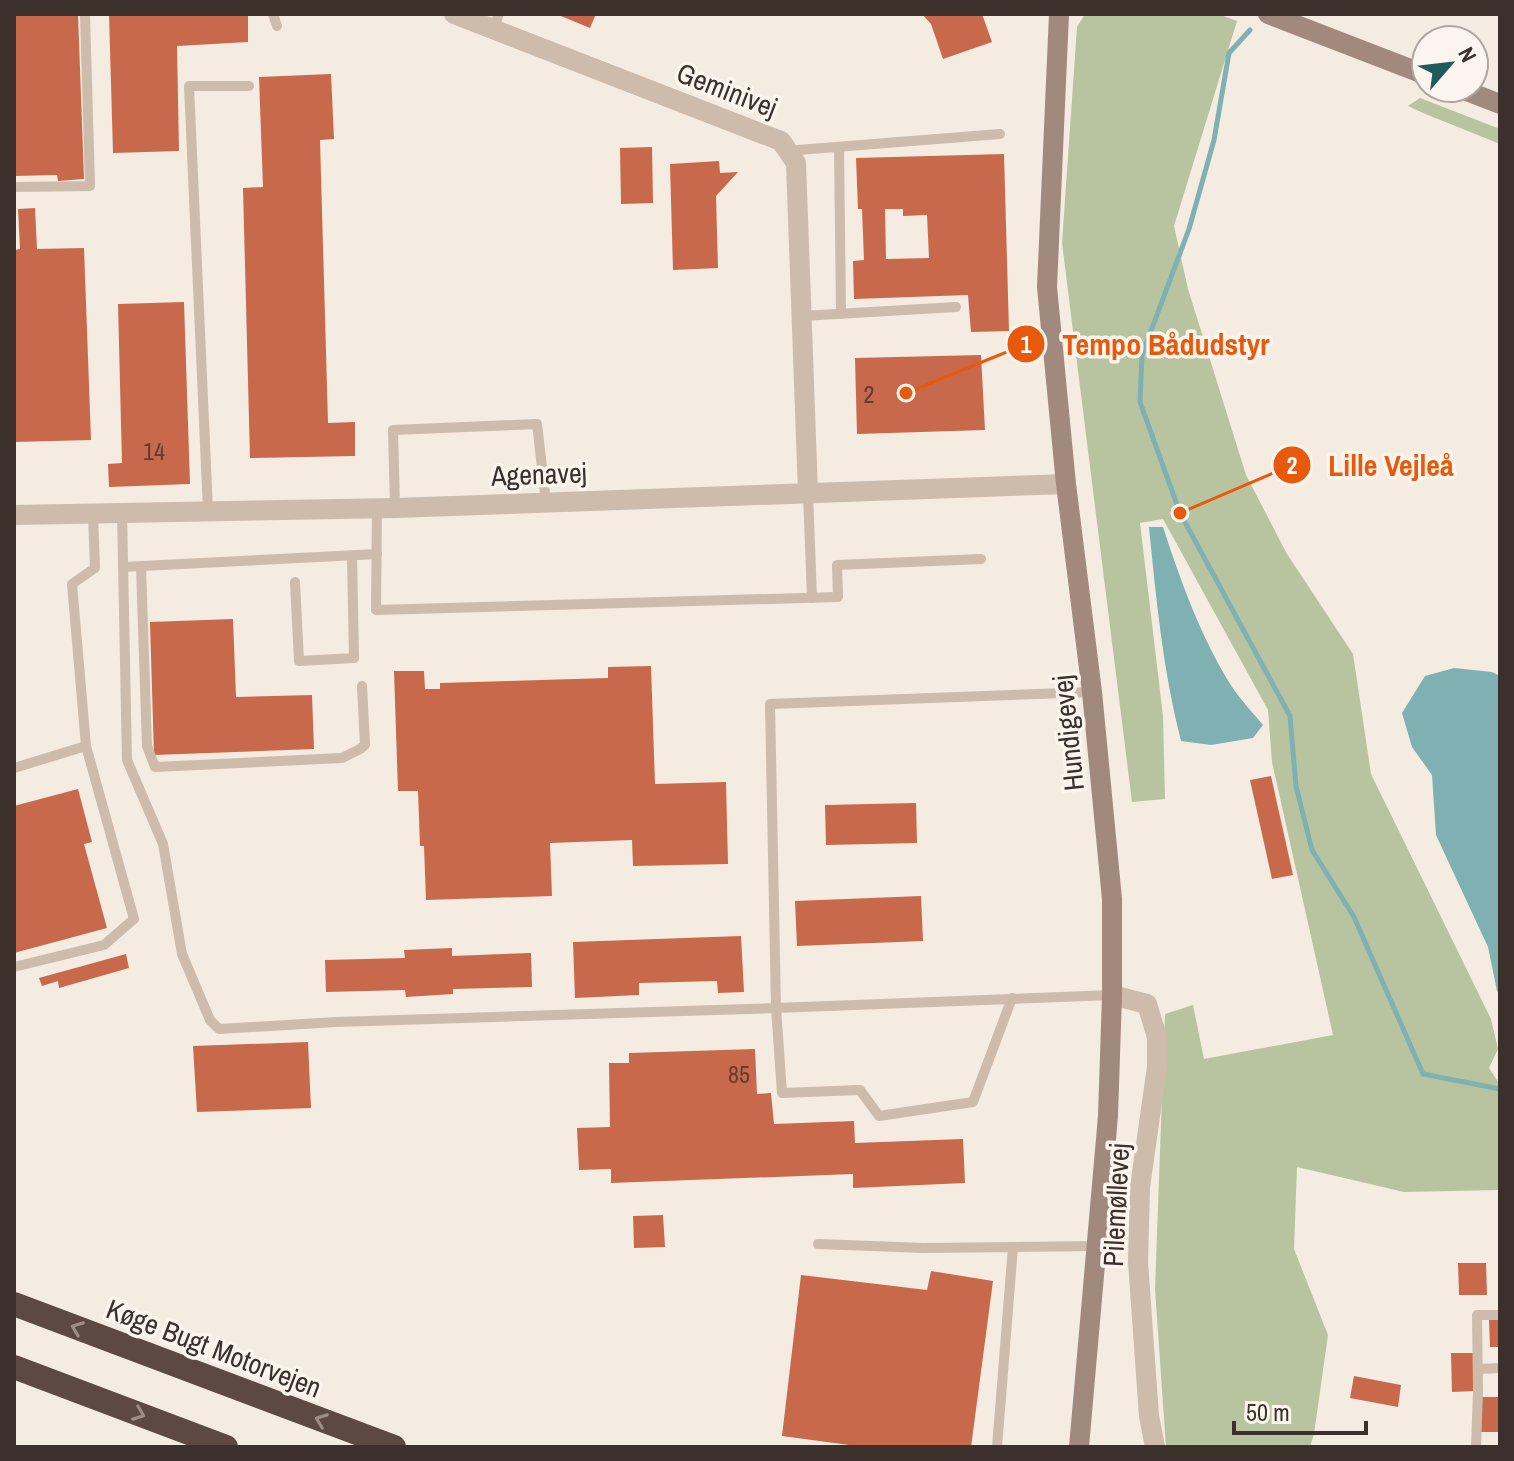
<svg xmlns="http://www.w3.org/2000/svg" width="1514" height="1461" font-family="'Archivo Narrow',sans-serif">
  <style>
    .green { fill: #b8c4a0 }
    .water { fill: #7fb0b2 }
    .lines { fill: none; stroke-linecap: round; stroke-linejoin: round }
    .stream { stroke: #7fb0b2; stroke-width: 5 }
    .building { fill: #c8694b; fill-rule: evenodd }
    .lane { stroke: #cdbbac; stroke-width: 10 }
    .street { stroke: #cdbbac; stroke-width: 20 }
    .secondary { stroke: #a18a7d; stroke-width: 20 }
    .highway { stroke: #5c4a42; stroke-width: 24 }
    .oneway { stroke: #9c8e87 }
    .labels { text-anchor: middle; stroke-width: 7; stroke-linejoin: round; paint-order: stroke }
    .number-label { font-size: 24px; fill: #5e3e33 }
    .street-label { font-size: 28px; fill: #3b302b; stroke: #fbf5ee }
    .leader { fill: none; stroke: #e8590c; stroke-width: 3 }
    .callout-dot { fill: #e8590c; stroke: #fbf5ee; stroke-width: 3 }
    .mark-label { font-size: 24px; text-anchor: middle; font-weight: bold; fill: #fff }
    .callout-label { font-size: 30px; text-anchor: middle; font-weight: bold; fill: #e8590c; stroke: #fbf5ee; stroke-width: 7; stroke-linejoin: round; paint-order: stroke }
  </style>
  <rect width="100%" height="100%" fill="#f4ebe1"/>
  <g class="green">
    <polygon points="1085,14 1218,14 1237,21 1174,226 1188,289 1246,475 1287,554 1353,654 1371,774 1491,1019 1498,1049 1489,1068 1500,1085 1500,1190 1404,1192 1297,1167 1294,1249 1328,1335 1314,1434 1310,1447 1166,1447 1155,1289 1165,1014 1193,1005 1204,1059 1333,1035 1272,762 1268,710 1163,519 1140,523 1163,716 1165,799 1132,802 1062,243 1077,27"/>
    <polygon points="1420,98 1500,129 1500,144 1423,113 1408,106"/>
  </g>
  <g class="water">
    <path d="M 1149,527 L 1163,527 C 1181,582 1201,638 1232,687 C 1241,700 1253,713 1263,725 L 1253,738 L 1211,745 L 1181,741 C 1163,671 1156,598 1149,527 Z"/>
    <polygon points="1454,668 1492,672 1500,676 1500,994 1497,991 1488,947 1436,835 1432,775 1412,747 1402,713 1425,676"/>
  </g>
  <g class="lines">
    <polyline class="stream" points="1250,30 1229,53 1214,140 1189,229 1142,355 1140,402 1180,513 1290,716 1296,786 1312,850 1354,917 1423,1074 1500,1089"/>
  </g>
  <g class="building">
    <polygon points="14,14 78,14 84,179 58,181 57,175 14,176"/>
    <polygon points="109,14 248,14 248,42 177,46 179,151 113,153"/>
    <polygon points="556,14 596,14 590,28"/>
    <polygon points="922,14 982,14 992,42 943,59 931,24"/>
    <polygon points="331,74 334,139 320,140 328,423 355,422 355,456 250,458 243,188 263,187 259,77"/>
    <polygon points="652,147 653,203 621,204 620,148"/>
    <path d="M 1004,154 L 1009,331 L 971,332 L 968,295 L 854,299 L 853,261 L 864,260 L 862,209 L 858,209 L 856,158 ZM 885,209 L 903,209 L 903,216 L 927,215 L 929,258 L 886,259 Z"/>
    <polygon points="719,161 720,173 738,172 716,196 718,268 673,270 670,164"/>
    <polygon points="35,208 37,249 84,248 91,440 14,442 14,250 20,249 18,209"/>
    <polygon points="184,302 190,484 109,487 108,464 122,463 118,304"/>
    <polygon points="981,355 985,430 857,434 855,358"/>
    <polygon points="233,619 236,697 312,695 314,749 154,755 150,622"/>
    <polygon points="651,666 655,784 726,782 728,864 633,866 632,840 550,843 552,896 426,900 424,846 420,846 418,791 398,791 394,671 424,671 425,689 440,689 440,683 608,678 608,667"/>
    <polygon points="1271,776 1293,875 1272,879 1250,780"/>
    <polygon points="78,789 92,842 84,844 107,928 14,953 14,806"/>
    <polygon points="916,803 917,843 826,845 825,805"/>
    <polygon points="921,896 923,941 797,946 795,901"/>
    <polygon points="741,936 744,992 718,993 717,981 639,983 639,995 575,998 573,942"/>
    <polygon points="452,948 452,956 531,953 532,987 453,989 453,994 406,997 405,990 326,992 325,960 405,958 404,950"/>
    <polygon points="126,954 129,968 59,988 58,981 42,986 39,978"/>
    <polygon points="308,1042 311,1108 197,1112 193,1046"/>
    <polygon points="755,1049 757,1094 771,1093 774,1124 854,1121 855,1143 963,1139 965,1183 853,1188 853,1174 611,1183 611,1169 579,1170 577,1128 610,1127 609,1063 629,1063 629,1053"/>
    <polygon points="663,1215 665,1247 634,1248 633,1216"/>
    <polygon points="1458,1263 1486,1263 1487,1295 1459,1295"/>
    <polygon points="931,1271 993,1281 971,1447 864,1447 782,1436 801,1275 927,1290"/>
    <polygon points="1500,1319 1500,1347 1490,1347 1489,1320"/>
    <polygon points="1451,1353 1474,1353 1475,1391 1452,1392"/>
    <polygon points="1354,1376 1401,1385 1398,1407 1350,1398"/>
    <rect x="1481" y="1397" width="19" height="35"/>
  </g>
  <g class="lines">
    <g class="lane">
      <polyline points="273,14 277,26"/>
      <polyline points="493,29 499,14"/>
      <polyline points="839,147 841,314"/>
      <polyline points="789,153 798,150 1000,134"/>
      <polyline points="14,187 90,186 85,14"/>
      <polyline points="802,316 956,307"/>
      <polyline points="808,493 812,598"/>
      <polyline points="377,508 376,610 838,597 837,565 981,559"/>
      <polyline points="395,508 393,430 537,424 546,502"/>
      <polyline points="208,511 189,86 249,86"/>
      <polyline points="122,513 127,760 163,844 182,954 210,1020 219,1029 336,1022 776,1008 1112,995"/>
      <polyline points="123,567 377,554"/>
      <polyline points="141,567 147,746 155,767 342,758 360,749 365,745 362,686"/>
      <polyline points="295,582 299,661 354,658 352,556"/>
      <polyline points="14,768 86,746 72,584 95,568 93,514"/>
      <polyline points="14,967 104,945 134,919 86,746"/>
      <polyline points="1012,998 973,1102 879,1116 860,1090 782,1093 776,1008 770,704 1092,692"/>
      <polyline points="818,1244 924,1248 1096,1246"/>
      <polyline points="1478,1369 1500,1368"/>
      <polyline points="997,1447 1013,1247"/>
      <polyline points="1476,1447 1478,1392 1477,1315 1500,1315"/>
    </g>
    <g class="street">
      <polyline points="454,14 781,141 796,163 808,493"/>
      <polyline points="14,515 395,508 1066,484"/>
      <polyline points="1112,995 1147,1004 1157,1037 1157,1067 1140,1187 1138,1262 1149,1416 1155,1447"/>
    </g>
    <g class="secondary">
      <polyline points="1059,14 1047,287 1066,484 1092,692 1112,899 1112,995 1108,1116 1079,1447"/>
      <polyline points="1268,14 1426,75"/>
      <polyline points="1459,88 1500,104"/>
    </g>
    <g class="highway">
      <polyline points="14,1304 394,1447"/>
      <polyline points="14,1367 226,1447"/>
    </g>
  </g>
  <defs><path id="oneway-chevron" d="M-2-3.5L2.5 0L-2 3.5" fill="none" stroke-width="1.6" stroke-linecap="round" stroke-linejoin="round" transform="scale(2)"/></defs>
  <g class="oneway">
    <use href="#oneway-chevron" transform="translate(77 1328) rotate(-159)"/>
    <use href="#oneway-chevron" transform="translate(139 1414) rotate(21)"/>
    <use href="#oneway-chevron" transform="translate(321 1420) rotate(-159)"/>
  </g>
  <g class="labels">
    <g class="number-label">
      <text x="869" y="403">2</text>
      <text x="154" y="460">14</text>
      <text x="739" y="1083">85</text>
    </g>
    <g class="street-label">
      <text transform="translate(727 90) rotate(21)" y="10">Geminivej</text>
      <text transform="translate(539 474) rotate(-2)" y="10">Agenavej</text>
      <text transform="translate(1068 733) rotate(-96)" y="10">Hundigevej</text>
      <text transform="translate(1116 1205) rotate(-87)" y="10">Pilemøllevej</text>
      <text transform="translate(214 1348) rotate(21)" y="10">Køge Bugt Motorvejen</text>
    </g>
  </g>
  <path class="leader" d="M906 393L1026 344M1180 513L1292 465"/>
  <g class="callout-dot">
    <circle cx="906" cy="393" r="8"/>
    <circle cx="1180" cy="513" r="8"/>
    <circle cx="1026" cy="344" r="20"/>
    <circle cx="1292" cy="465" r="20"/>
  </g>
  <g class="mark-label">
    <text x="1026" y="353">1</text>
    <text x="1292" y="474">2</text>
  </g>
  <g class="callout-label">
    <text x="1166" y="355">Tempo Bådudstyr</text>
    <text x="1391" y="476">Lille Vejleå</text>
  </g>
  <rect width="1514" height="1461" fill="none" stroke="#3b302b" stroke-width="32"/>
  <g transform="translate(1450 64) rotate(62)"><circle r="38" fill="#fbf5ee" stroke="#aea6a0" stroke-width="2"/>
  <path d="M0-6L14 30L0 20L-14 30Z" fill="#1f5a5e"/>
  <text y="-12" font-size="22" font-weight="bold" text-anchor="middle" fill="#3b302b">N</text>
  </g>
  <path d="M1234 1421v12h132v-12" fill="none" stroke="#3b302b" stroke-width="4"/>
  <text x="1246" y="1421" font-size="24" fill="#3b302b" stroke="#fbf5ee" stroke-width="6" paint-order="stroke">50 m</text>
</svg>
